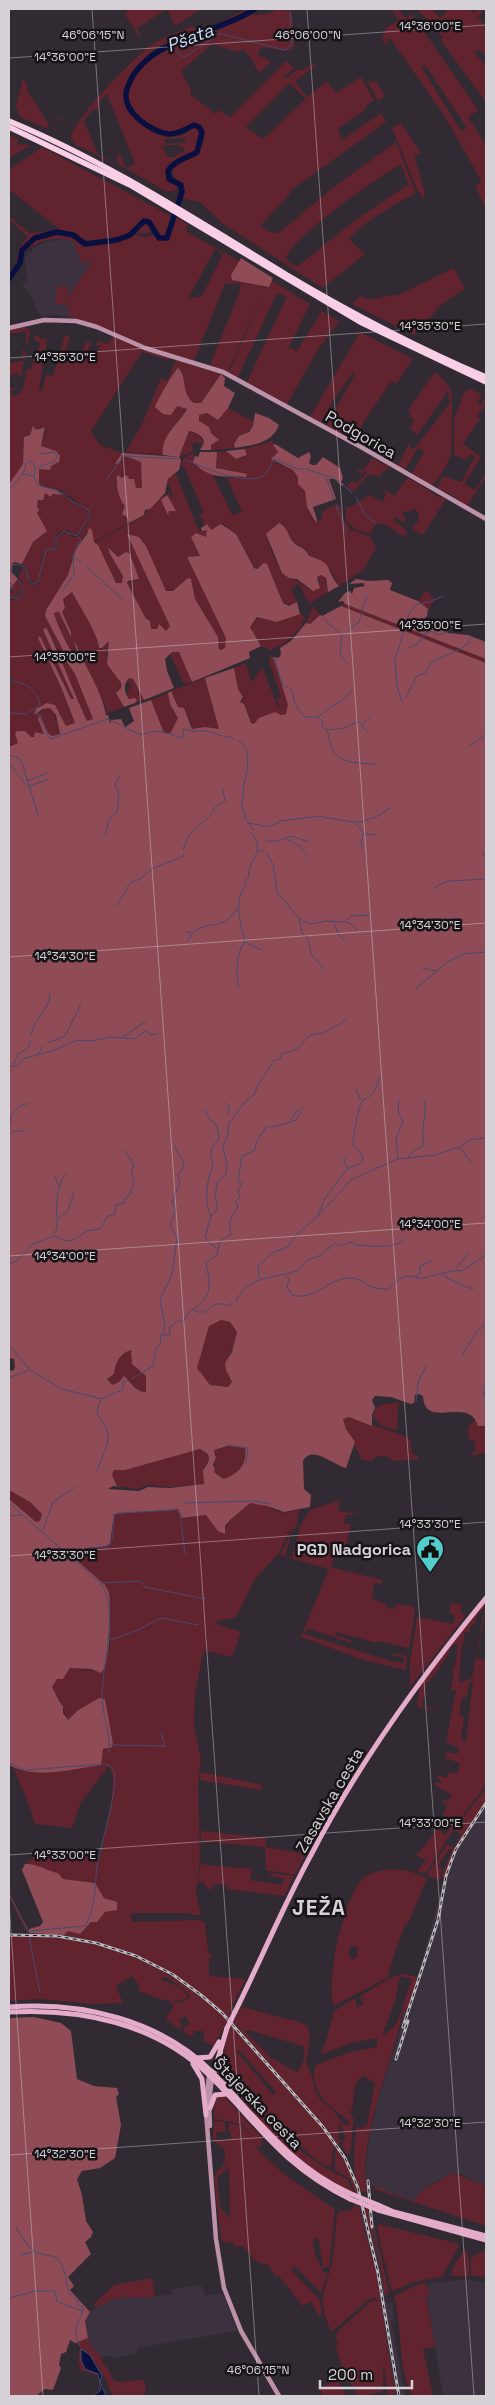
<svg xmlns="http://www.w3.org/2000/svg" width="495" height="2405" font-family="'Space Grotesk',sans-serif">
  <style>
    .built { fill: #3c313e }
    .green { fill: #61232e; fill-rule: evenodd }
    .forest { fill: #8f4c56; fill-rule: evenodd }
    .water { fill: #091040; stroke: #464a6d }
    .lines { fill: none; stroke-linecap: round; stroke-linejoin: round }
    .stream { stroke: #464a6d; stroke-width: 1 }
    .river { stroke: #091040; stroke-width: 5.5 }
    .secondary { stroke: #bd91a8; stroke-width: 4.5 }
    .primary { stroke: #e5acca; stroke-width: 5 }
    .highway { stroke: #f9cfe5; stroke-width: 5.5 }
    .rail-casing { stroke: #bab6bb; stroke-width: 3 }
    .rail { stroke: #171418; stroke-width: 1; stroke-dasharray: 4; stroke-linecap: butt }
    .primary-bridge { stroke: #e5acca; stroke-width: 5 }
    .ticks { fill: none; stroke: #d5d1d6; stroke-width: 1; stroke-opacity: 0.45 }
    .labels { text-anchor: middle; stroke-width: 5; stroke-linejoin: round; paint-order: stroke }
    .street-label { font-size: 16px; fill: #d5d1d6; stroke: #171418 }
    .poi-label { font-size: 16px; font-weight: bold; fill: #d5d1d6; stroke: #171418; text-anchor: end }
    .water-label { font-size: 18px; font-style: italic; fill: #cbd7f9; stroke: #171418 }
    .district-label { font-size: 21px; font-weight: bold; letter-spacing: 1px; fill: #d5d1d6; stroke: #171418 }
    .ticks-label { font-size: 12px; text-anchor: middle; fill: #d5d1d6; stroke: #171418; stroke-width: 5; stroke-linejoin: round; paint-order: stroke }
  </style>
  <rect width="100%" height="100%" fill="#312a32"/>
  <g class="built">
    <polygon points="65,239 74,242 78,255 91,263 67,299 73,304 70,317 58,315 42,316 38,313 34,301 23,286 22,284 27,281 25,257 36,246 49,241"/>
    <polygon points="486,1801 486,2186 460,2174 438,2180 424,2189 413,2201 366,2183 365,2175 370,2132 379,2097 401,2027 403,2011 407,2010 418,1977 447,1867 454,1850"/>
    <polygon points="9,1933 64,1935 111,1946 159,1965 191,1985 233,2022 338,2144 336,2145 228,2020 177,1979 150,1963 119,1951 81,1941 30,1935 9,1936"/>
    <polygon points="340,2146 356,2178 376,2261 369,2213 367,2195 370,2195 386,2302 393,2303 394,2321 391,2322 406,2396 395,2396 376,2270 365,2234 358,2195 350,2170 338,2147"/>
    <polygon points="464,2279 486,2283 486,2396 443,2396 427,2298 428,2284"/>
    <polygon points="201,2285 205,2295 223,2294 237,2331 137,2348 137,2353 113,2358 112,2355 101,2357 89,2343 85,2321 88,2314 110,2299 167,2295 172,2294 173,2289"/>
  </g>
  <g class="green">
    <polygon points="132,9 201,9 175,26 167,9 137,28 141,36 139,36 124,13"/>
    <polygon points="248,9 253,9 209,30 209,27"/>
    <path d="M 276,9 L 282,9 L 292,13 L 294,44 L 292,49 L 285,51 L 262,47 L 257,54 L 271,62 L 259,73 L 250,57 L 243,49 L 238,52 L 212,44 L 182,70 L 184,79 L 191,89 L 190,94 L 214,113 L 208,119 L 219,110 L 230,117 L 286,61 L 294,68 L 284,77 L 286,79 L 296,70 L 303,70 L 315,63 L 316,65 L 295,81 L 307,97 L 327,81 L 336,93 L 361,77 L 374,100 L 366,106 L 367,108 L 338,129 L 342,140 L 381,113 L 386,122 L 290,191 L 291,193 L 261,225 L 269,232 L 279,233 L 330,190 L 396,142 L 416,193 C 393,206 366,219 349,239 L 365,254 L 323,288 L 223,224 L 200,202 L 181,198 L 184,187 L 174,177 L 173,170 C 183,156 206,157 204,134 C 204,128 201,124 195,123 C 188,125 184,130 178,132 C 159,135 130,116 128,98 C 125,79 153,53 170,49 L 171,46 L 168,43 C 149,47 125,77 125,97 C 125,106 131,110 137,116 C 149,129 161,139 180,136 C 185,135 189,130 193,128 L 197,129 L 200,133 L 196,151 L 171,166 L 170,175 L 178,186 L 175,191 L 167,192 L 127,169 L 76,145 L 71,138 C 70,124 136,55 151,45 C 163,37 178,32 193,26 L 199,34 L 194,39 L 201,39 L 247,15 L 270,14 L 270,12 L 275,11 ZM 289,83 L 306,99 L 263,139 L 246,127 ZM 107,94 L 135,164 L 126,168 L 120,154 L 116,156 L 119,165 L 97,153 L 84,121 L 94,108 L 96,110 L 100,108 L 98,103 ZM 185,138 L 185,143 L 165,144 L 165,139 ZM 165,145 L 177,145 L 184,148 L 184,152 L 175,154 L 176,157 L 168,157 L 162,147 ZM 401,165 L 409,184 L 354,221 L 298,266 L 292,265 L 286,258 C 292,238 379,175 401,165 Z"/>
    <path d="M 391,9 L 398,9 L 406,19 L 412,14 L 478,110 L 468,117 L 486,145 L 486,209 L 475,186 L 482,182 L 446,118 L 390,38 L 385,45 L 382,37 L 386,28 L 399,20 ZM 425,65 L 467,128 L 461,131 L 422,68 Z"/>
    <polygon points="417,9 432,9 440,18 447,12 445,9 469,9 474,13 476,9 485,9 478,17 486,27 486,57 480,49 475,53 484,64 486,63 486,102 441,41 443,38 441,35"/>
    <polygon points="23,79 28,86 26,89 50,126 63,116 63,118 46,128 20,117 16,107"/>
    <polygon points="376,81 385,96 378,101 368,83"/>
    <polygon points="401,123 421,153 414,155 425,193 424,199 417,189 392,128"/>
    <polygon points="9,135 19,139 17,142 19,145 27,144 30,146 9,158"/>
    <path d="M 42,147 L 171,216 L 164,237 L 159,236 L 154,230 L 146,233 L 131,233 L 117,238 L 88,241 L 63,230 L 60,230 L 61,234 L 69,235 L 83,246 L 102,242 L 127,240 L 134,235 L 145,237 L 153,235 L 162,241 L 170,238 L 176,217 L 188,225 L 185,228 L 189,233 L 239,261 L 231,275 L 232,279 L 266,287 L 271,280 L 310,304 L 289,347 L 297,351 L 322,311 L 339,321 L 319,348 L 287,404 L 247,382 L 287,296 L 277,293 L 238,377 L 210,365 L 238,296 L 241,283 L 225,284 L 194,360 L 154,350 L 102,327 L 70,317 L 68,305 L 55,304 L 57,286 L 68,287 L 67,299 L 91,263 L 87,260 L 84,264 L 81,262 L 74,242 C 63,235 37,240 27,250 C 23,253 22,260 21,265 L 16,265 L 19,248 L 28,237 L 9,219 L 9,216 L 29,233 L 60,230 L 9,189 L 9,170 ZM 215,249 L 223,254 L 202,296 L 188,299 ZM 265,288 L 230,370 L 228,371 Z"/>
    <path d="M 454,268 L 465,289 L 442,304 L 414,335 L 352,304 L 362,295 L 364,298 C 376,302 385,294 398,295 Z"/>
    <polygon points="25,327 30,330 28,343 26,345 26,331 9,334 9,330"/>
    <polygon points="360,332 413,359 396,384 391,381 358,431 349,426 343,435 326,426 355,374 353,372 334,399 321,423 310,417"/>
    <path d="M 34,335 L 41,337 L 40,341 L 43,338 L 47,339 L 39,390 L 42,391 L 46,375 L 53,376 L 65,335 L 70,336 L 66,351 L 75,354 L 76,350 L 82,352 L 86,341 L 91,343 L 88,351 L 91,353 L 90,355 L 96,357 L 100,346 L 96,345 L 98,341 L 107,344 L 114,336 L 145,350 L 170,358 L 169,360 L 142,352 L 91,431 L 100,445 L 122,453 L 115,462 L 122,455 L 141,462 L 143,488 L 136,488 L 128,477 L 117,478 L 116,481 L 119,496 L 125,506 L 123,510 L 129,523 L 94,542 L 89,529 L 76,549 L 68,575 L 46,610 L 45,616 L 62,648 L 64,658 L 75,674 L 93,719 L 87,721 L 61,664 L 57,648 L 46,627 L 43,630 L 74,699 L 71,699 L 40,636 L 38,638 L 61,687 L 75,723 L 66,726 L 59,712 L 47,703 L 39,713 L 48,708 L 54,712 L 60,734 L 52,736 L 48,733 L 40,715 L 43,734 L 38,734 L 31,737 L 15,734 L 18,743 L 9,747 L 9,679 L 11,683 L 15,683 L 9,675 L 9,600 L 19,598 L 23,593 L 22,582 L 18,577 L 24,567 L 29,583 L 34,585 L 39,583 L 44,555 L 47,549 L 57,549 L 56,539 L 61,534 L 68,532 L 73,537 L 79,536 L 91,516 C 90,512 65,492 61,490 C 55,488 47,487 41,485 L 39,483 L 39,469 L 45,470 L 53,465 L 56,451 L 41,446 L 46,430 L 43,426 L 36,430 L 32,428 L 30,434 L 24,439 L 23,464 L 9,484 L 9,388 L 18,388 L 11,391 L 12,396 C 25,396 24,381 27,369 L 31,370 L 35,353 L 38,353 L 40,343 L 34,339 Z"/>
    <polygon points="22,349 26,352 20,380 19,373 9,376 9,363 24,361"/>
    <path d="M 176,360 L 221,374 L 200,404 C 181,400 186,384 181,370 L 176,369 C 172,375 170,382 167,388 C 161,398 154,403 163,414 L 177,406 L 187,409 L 169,434 L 163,455 L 126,452 L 143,422 L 161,378 L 167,381 Z"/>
    <path d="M 435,372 C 441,377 447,383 451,390 C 453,395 452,447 451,453 C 449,461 438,484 430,485 L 411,475 L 424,451 L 418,448 L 404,471 L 397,467 L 410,442 L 410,447 L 414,449 L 450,403 L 448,391 L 417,435 L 410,428 L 414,420 L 412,417 L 408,418 L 411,413 L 408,410 Z"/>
    <polygon points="470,389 482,394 477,403 480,405 486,397 486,404 477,416 480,419 463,444 481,457 464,484 475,490 486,472 486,476 467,506 450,494 439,489 438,487 443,476 461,482 475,457 471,454 466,460 454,455 454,420 464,392"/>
    <polygon points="228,408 253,421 253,426 234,446 235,448 211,450 211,445 219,440 211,433 209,427 199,421 199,415 207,413 218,420"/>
    <polygon points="189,431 199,435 204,443 201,448 202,444 195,442 192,446 193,452 179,457"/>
    <path d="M 272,441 L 278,452 L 274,455 L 275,463 L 293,470 L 298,477 L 300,486 L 305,491 L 307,508 L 315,523 L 322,518 L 322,511 L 326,511 L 326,509 L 337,504 L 340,506 L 344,520 L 351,529 L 348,531 L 349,532 L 353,530 L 370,537 L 376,547 L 364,569 L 339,586 L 330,568 L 309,556 L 305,548 L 294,543 L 284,526 L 279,523 L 266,535 C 269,543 278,570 284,574 C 293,580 298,579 309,590 L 320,585 L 318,576 L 324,575 L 328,592 L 309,604 L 300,585 L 297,584 L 291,590 L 297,602 L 291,605 L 283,603 L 267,564 L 255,568 L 236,534 L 223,524 L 210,530 L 207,524 L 204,525 L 200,514 L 204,513 L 184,466 L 181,466 L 184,457 L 194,453 L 193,460 L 200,468 L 212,473 L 232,515 L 242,512 L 227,478 L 246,477 L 247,475 L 216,468 L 217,452 L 226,451 L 236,459 L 246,456 L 245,449 Z"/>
    <polygon points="372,458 389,467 388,470 382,471 380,477 369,474 353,492 347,486 353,481 357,484 367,472 365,471 362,474 357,471 359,469 363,471"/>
    <polygon points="176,474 199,531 207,529 208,531 206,537 193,542 200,556 187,557 226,638 226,645 223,650 220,650 218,637 195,599 192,581 187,579 176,589 166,591 143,541 139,538 127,536 132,542 170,626 166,631 159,625 157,629 151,629 150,622 146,619 127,583 139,579 130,554 125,553 118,557 109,546 110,554 123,576 122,583 115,582 98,545 94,543 144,516 147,511 163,495 165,497 161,501 169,513 169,511 176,511 167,495 168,491 172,498 173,496 168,483 169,478"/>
    <polygon points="409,478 439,497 446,499 423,535 412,529 419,519 418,512 413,508 410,512 405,511 402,515 406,518 403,522 395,517 393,519 408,532 405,535 400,535 389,526 378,523 374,526 370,534 356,530 346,520 346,507 350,507 370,495 382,502 387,494 382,491 383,489 395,496 404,482"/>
    <path d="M 45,494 L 64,495 C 71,502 87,509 90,516 L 78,535 L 72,534 L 69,530 L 59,532 L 55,539 L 55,548 L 45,549 C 40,558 44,577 35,583 L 29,579 L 26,567 L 22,564 L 33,542 L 45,533 C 40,517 29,509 45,494 Z"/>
    <path d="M 18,579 C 23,584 22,591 17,596 L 11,597 L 9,593 L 12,592 L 13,585 Z"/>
    <polygon points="426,590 435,600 428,610 418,601"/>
    <path d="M 72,592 L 94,629 L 100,649 L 106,646 L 108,640 L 110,642 C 109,647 106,653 107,659 C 108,670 121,677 121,688 L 118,690 L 117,694 L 124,707 L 106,713 L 105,705 L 76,644 L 74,644 L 78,654 L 76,659 C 72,656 55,618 54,613 L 59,612 L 69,634 L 71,634 L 61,612 L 65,608 L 64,598 Z"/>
    <polygon points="345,604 486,659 486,663 341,606"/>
    <polygon points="313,606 320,615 309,624 306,623"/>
    <polygon points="300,613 306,619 301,623 303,625 285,643 271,650 261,646 250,627 259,617 278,622"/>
    <polygon points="176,651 182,657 192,682 184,684 170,654"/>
    <polygon points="272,653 288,705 288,712 283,715 272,713 252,724 244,704 241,703 249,687 243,697 238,689 234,668 245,663 252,682 262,667 278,707 280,707 277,699 281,697 269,662"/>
    <path d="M 205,678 L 220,728 C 212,731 204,727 194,730 L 184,708 L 178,707 L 171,691 Z"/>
    <polygon points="127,679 133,679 144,700 135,703 136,701 128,698 126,695 131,686 128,682 125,683"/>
    <polygon points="168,693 170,704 178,718 170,734 164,733 151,700"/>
    <path d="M 221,1320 L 230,1322 L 237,1332 C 235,1353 219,1362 232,1382 L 228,1387 L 210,1385 L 199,1372 L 197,1367 L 209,1325 Z"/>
    <path d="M 131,1349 L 133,1364 L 146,1376 L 146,1392 C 138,1393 133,1385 128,1379 L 112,1385 L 107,1379 L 114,1374 C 115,1363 120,1354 131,1349 Z"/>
    <polygon points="401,1403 398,1406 397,1430 384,1427 373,1417 376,1408 383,1404"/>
    <path d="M 344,1417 C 349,1416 402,1434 410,1439 L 412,1454 L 418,1455 L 418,1459 L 392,1461 L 390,1457 L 377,1456 L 372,1461 L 362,1460 L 344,1424 Z"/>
    <polygon points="475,1420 480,1427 486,1426 486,1454 480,1453 473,1456 471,1452 475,1452 475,1441 469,1439 468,1427"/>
    <path d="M 227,1446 L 246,1448 C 247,1464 238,1475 223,1479 L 214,1472 L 216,1454 L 214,1450 L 215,1448 Z"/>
    <path d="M 197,1449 L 204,1451 C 212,1459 208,1462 203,1470 L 204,1484 L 170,1487 L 147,1485 L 138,1489 L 117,1486 L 112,1475 L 114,1470 L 125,1470 Z"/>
    <polygon points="9,1490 30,1502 42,1514 40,1521 36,1522 9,1499"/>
    <polygon points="340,1500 338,1511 360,1514 346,1515 344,1523 351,1524 345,1551 337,1550 331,1567 382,1580 381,1584 374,1583 372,1598 387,1605 387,1608 394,1609 396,1604 413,1606 415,1612 409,1648 378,1641 377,1643 336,1632 335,1635 351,1640 351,1643 307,1628 305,1634 390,1661 404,1663 404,1658 393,1655 393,1653 407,1656 406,1670 364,1660 301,1637 329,1569 280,1555 292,1531 285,1555 292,1558 300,1526 310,1510"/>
    <path d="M 250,1503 L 264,1505 L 281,1513 L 300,1510 L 296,1527 L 288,1533 L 279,1553 L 255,1579 L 236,1617 L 218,1621 L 207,1635 L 195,1693 L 194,1728 L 201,1758 L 198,1784 L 200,1859 L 196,1894 L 201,1915 L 191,1915 L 190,1913 L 131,1913 L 132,1922 L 199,1920 L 205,1923 L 208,1951 L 213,1957 L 209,1958 L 209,1976 L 246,1979 L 232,2006 L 232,2010 L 229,2018 C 182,1973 129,1947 64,1935 L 68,1931 L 85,1927 L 117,1902 L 104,1898 L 95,1883 L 63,1879 L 46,1869 L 26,1863 L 32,1859 L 35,1852 L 100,1857 C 103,1838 120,1781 109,1766 L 81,1802 L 72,1828 L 35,1824 L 27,1800 L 13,1767 C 27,1775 64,1774 78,1767 C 89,1760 99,1750 111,1747 L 113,1744 L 104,1698 L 77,1711 L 68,1720 C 64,1714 65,1710 62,1705 C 58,1698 51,1693 53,1683 L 58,1679 L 63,1679 L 70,1668 L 103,1672 L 110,1647 L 109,1593 L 103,1583 L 74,1559 L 74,1556 L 91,1547 L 107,1547 L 112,1540 L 113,1516 L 119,1512 L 178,1509 L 182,1518 L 206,1515 L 217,1530 L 225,1528 L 235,1514 Z"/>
    <path d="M 486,1601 L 486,1610 L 476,1658 L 486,1661 L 486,1785 L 459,1820 L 427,1872 L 423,1873 L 415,1870 L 418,1870 L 426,1860 L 416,1855 C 418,1852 423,1849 426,1844 C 436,1832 441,1820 447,1806 L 443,1803 L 445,1800 L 448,1801 L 452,1795 L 435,1785 L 436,1782 L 442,1783 L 442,1781 L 437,1779 L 438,1775 L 447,1778 L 449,1772 L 457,1774 L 460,1763 L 444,1758 L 447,1755 L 446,1752 L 457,1754 L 459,1748 L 446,1742 L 456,1690 L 451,1690 L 454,1673 L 452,1672 L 453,1667 L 455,1667 L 458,1644 L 454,1644 L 437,1672 L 426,1684 L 424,1700 L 422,1700 L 423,1706 L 444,1711 L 419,1707 L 417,1705 L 420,1685 ZM 485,1607 L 472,1678 L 459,1683 L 461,1652 L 465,1632 L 469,1633 L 471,1625 L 474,1625 L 478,1614 ZM 473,1681 L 466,1742 L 461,1739 L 464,1717 L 459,1715 L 462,1698 L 467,1697 L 469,1682 ZM 448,1819 L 452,1825 L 445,1835 L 439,1830 Z"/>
    <polygon points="451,1603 462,1605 461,1614 466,1615 410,1687 410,1662 417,1617 453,1624 455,1615 449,1613"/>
    <polygon points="216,1624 241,1632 232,1657 203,1650 208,1633"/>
    <polygon points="201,1772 262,1785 261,1790 200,1780"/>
    <polygon points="486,1788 486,1803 457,1846 444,1883 442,1875 452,1850 449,1849 438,1866 442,1869 440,1879 438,1880 427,1875 447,1844 454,1848 461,1835 455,1830 458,1824"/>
    <polygon points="201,1831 266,1838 266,1847 306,1854 295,1875 266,1870 265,1847 201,1841"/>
    <polygon points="201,1862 205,1865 252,1869 250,1880 282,1885 284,1879 270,1876 271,1873 294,1876 284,1896 227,1889 227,1885 213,1884 212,1889 208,1889 204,1883 198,1882"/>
    <path d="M 391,1869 L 409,1871 L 427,1878 L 408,1924 L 406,1923 C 399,1940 393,1957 388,1975 L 390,1976 L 334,2006 C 325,1983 344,1892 365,1877 C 372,1872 383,1870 391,1869 ZM 354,1946 L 358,1947 L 357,1957 L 353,1959 L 349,1957 L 350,1948 Z"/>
    <polygon points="9,1891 29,1933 25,1930 9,1897"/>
    <path d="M 30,1935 C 114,1942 166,1963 228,2020 L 213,2046 L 203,2041 L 204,2031 L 194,2031 L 192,2037 L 184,2032 L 184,2028 L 190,2024 L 186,2017 L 182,2017 L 179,2021 L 183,2025 L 179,2029 L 166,2019 L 174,2006 L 168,2002 L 182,2002 L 188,1998 L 190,1995 L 170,1979 L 162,1977 L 161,1980 L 176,1985 L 187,1994 L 187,1998 C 171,2006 152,1996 139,1991 L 139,1985 L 132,1976 L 116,1986 L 123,2003 L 91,2004 L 40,1999 L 9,2001 L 9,1936 Z"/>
    <path d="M 404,1974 L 418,1977 L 407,2010 L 403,2011 C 392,2063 366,2118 365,2174 C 365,2180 367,2186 367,2193 C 348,2191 355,2138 357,2125 L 360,2129 L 367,2125 L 375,2083 L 363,2076 C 349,2085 357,2104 350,2112 L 354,2120 L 350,2153 L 347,2154 L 342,2146 L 345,2137 L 339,2118 L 345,2125 L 349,2125 L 349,2121 C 330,2107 307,2091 316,2065 L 350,2052 L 377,2047 L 377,2038 L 351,2043 L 320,2055 L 326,2041 L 334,2011 L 355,1998 L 357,2007 L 363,2005 L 360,1996 L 392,1977 ZM 400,1976 L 412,1979 L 396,2025 L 382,2036 L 396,1998 Z"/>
    <path d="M 242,2007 L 299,2022 L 307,2026 L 310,2037 L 306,2064 C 314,2073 312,2086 318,2096 C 324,2105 340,2112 340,2124 C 340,2128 338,2134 338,2139 L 342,2141 L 338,2144 L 233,2022 ZM 248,2030 L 303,2046 C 307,2053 303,2066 297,2072 L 271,2058 L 247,2033 Z"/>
    <path d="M 232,2025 L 333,2141 L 336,2145 L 333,2150 L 331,2166 C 319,2169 288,2131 277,2123 L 274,2117 L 264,2117 L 269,2119 C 296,2148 311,2162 347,2179 L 353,2192 C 308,2178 260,2124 233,2087 L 232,2084 L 244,2094 L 261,2114 C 238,2081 211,2068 232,2025 ZM 239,2050 L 276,2092 L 273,2095 L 237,2052 Z"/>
    <path d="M 223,2095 L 263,2139 L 259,2149 C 241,2119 247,2125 214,2119 C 214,2108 212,2097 223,2095 Z"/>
    <path d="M 214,2121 L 225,2122 L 225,2132 L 216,2132 L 217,2140 L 231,2140 L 231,2132 L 228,2132 L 229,2123 L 242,2126 L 252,2136 L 258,2150 L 285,2175 L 335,2209 L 329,2267 L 322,2268 L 323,2273 L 328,2272 L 321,2293 L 295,2266 L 291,2270 L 320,2300 L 322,2314 L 319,2316 L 311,2302 L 303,2306 L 301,2304 L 279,2276 L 275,2276 L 267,2264 L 264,2265 L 253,2259 L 244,2246 L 235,2247 L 233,2242 L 227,2243 L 221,2240 L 214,2177 L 219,2169 L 222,2169 L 221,2166 L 225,2166 L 225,2163 L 222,2163 L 225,2160 L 225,2150 L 213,2140 ZM 229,2168 L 230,2216 L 228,2217 L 220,2207 L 217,2177 ZM 317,2238 L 318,2238 L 323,2266 L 320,2266 L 318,2259 L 316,2258 L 313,2244 L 314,2239 Z"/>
    <polygon points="338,2147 350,2170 358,2195 355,2194 350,2179 335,2170 335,2153"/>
    <polygon points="453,2173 486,2186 486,2226 374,2189 375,2186 413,2201 424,2189"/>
    <path d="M 355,2205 L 360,2207 L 365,2234 L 376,2270 L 395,2396 L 388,2396 L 380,2338 L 384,2368 L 381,2369 L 383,2371 L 383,2391 L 366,2396 L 358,2396 C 348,2381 340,2364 336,2347 L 338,2344 L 335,2337 L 338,2331 L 369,2303 L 374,2300 L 377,2302 L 376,2297 L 368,2300 L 333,2331 L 330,2329 C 315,2294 327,2290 333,2257 C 335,2243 335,2229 337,2215 L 340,2211 L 352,2210 Z"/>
    <polygon points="363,2207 368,2209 378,2264"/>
    <polygon points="371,2210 389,2292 385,2296 372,2214"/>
    <path d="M 378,2224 L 460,2244 L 442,2277 L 414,2282 L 393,2291 L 388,2282 L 390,2280 C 387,2271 376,2231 378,2224 Z"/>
    <polygon points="465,2249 469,2258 469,2276 451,2276 453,2267"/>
    <polygon points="484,2251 486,2251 486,2277 471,2275 471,2258"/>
    <path d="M 152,2278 L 155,2297 C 130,2300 120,2292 97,2308 L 94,2304 L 114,2285 Z"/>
    <path d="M 426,2283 L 430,2295 L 426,2296 L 435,2347 L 423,2349 L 433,2396 L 412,2396 C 397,2365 403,2328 394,2296 L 416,2285 Z"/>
    <path d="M 88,2338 C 90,2349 103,2354 103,2364 L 108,2369 L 113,2380 L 119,2382 L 143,2380 L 146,2388 L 144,2396 L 113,2396 L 107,2382 L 90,2355 L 82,2355 L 81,2360 L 87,2371 L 94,2371 L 98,2375 L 81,2371 L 78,2363 L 80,2346 L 75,2343 Z"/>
    <polygon points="337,2379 345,2394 341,2396 323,2396 319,2389"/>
  </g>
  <g class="forest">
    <polygon points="241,258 273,278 269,287 232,280 231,275"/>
    <path d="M 178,368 C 188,376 180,393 194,403 L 201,403 L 221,374 L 225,378 L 224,386 L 235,393 L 228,408 L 218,420 L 207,413 L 199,415 L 199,421 L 209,427 L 211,433 L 219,440 L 211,445 L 211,450 L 200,450 L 204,443 C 204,436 196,432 189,431 L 179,457 L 163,455 C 160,436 179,424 187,409 L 177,406 L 171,415 L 163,414 L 155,407 C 157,401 174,371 178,368 Z"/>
    <path d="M 255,413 L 269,418 L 279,425 C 272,444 252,445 235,448 L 234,444 L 239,436 L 249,432 L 253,426 Z"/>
    <polygon points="33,426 36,430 45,427 41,446 56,451 60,456 59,462 51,466 50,470 39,469 39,483 41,486 58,490 58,492 64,495 52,494 51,497 45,493 43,500 38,500 37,507 39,510 37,513 47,531 33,542 22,564 14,562 12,564 11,572 18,579 9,590 9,484 23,464 24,437 30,435"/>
    <polygon points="275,444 298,458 309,452 311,456 309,463 312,465 316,465 323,457 340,468 343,478 341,482 344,485 342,486 334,479 329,479 336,499 313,507 317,520 316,523 307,507 305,491 298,484 298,477 293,470 271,459 278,452 273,445"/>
    <polygon points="245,449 247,455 236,459 226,451"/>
    <path d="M 200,452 L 217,452 L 216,468 L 247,474 L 246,477 C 225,476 210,480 193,462 L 195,456 L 198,457 Z"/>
    <path d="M 122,453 L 179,457 L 181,460 L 179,470 L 168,479 L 165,493 L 150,509 L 145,510 L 144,515 L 129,523 L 127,517 L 122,514 L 125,506 C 118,498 116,485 117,475 L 122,478 L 127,475 L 129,479 L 134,479 L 136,488 L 142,488 L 141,462 L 122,455 L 120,463 L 115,464 Z"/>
    <polygon points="167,495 176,511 169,511 168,515 161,500"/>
    <path d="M 279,523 C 288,527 288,537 294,543 C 301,549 303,545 309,556 C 336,564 324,569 339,586 L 328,592 L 326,578 L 321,575 L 317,577 L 320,588 L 313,591 L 297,579 L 289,578 L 282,573 L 266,534 Z"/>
    <path d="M 207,524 L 211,530 L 221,524 L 236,534 L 254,568 L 257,569 L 264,563 L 267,564 L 283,603 L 289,606 L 297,602 L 300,614 L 277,622 L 257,617 L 250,627 L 261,646 L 249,652 L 250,658 L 192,682 L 179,652 L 172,652 L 165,659 L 167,671 L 174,688 L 144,700 L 133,679 L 129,678 C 123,684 124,693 129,699 L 135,698 L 137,700 L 135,703 L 124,707 L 116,693 L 121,688 L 121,683 L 107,664 L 109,641 L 102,648 L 99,648 C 100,638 78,603 72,592 L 63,599 L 65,608 L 62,612 L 71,632 L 71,637 L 59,612 L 54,613 C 54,618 72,656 76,658 L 78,654 L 74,642 L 76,644 C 85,667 102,691 106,715 L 108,715 L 110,724 L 111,720 L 121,719 L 125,727 L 134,721 L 129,708 L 151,700 L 164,733 L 170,734 L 178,718 L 170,704 L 168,693 L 171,691 L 178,707 L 184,708 L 192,729 L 205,727 L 219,729 L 205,678 L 234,668 L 238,689 L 243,697 L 240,702 L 244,704 L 251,723 L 254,724 L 259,718 L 275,712 L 281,715 L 286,714 L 288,705 L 273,657 L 279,658 L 281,654 L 280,648 L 291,641 L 306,623 L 310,624 L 320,615 L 322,616 L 341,606 L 486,663 L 486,1426 L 478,1426 C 469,1395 425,1431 423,1396 L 419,1394 L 415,1395 L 414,1403 L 411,1404 L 391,1397 L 375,1396 L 372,1400 L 375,1408 L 372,1415 L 372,1426 L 349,1417 L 343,1419 L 346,1429 L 355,1442 L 346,1468 C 333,1465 312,1444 303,1461 L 304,1489 L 311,1495 L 310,1507 L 284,1512 L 267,1506 L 250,1503 L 230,1520 L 225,1526 L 225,1534 L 218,1531 L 206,1515 L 182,1518 L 178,1509 L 114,1514 L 110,1544 C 99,1552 84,1541 74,1558 L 105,1585 L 109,1593 C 111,1607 111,1666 101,1673 L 91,1669 L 70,1668 L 63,1679 L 57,1679 L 52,1687 L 59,1701 L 63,1706 L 63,1713 L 68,1720 L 77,1711 L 99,1698 L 105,1699 L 113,1744 L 112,1747 L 103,1749 L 101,1765 C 71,1769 37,1780 9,1765 L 9,1499 L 36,1522 L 40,1521 L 42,1514 L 30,1502 L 9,1490 L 9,1371 L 14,1370 L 15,1366 L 14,1359 L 9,1358 L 9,747 L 18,743 L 15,734 L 17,731 L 25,731 L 31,737 L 34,737 L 35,732 L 44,734 L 38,719 L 40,715 L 48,733 L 52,736 L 60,734 L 56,715 L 50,708 L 43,709 L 34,715 L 36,709 L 47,703 L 55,705 L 66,726 L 75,723 L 61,687 L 38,638 L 40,636 L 71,699 L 74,699 L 43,630 L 46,627 C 61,657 72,689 87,721 L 93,719 L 75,674 L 64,658 L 62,648 L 45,616 L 46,610 L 68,575 L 76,549 L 87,534 L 89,528 L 92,530 L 94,542 L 98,545 L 116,583 L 122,583 L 123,576 L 110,554 L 108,547 L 118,557 L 126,552 L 130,554 L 139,579 L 128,581 L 127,583 L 146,619 L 150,621 L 151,629 L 157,629 L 159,624 L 166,631 L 170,626 L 127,534 L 139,537 L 146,546 L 166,591 L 173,591 L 188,578 L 191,579 L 195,599 L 218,637 L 219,649 L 221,650 L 225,648 L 226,638 L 187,557 L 200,556 L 191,537 L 196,533 L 206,537 L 207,530 L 202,531 L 201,528 ZM 221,1320 L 230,1322 L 237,1332 L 232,1352 L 225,1363 L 226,1370 L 232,1382 L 228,1387 L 210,1385 L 197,1368 L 209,1326 ZM 131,1350 L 132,1364 L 146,1376 L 146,1392 C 136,1393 131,1382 124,1376 L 119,1382 L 112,1385 L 107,1379 L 114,1374 C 115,1363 120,1353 131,1350 ZM 227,1446 L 245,1448 C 248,1464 238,1475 223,1479 L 214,1472 L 215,1469 L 213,1465 L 216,1458 L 214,1450 ZM 200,1449 C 213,1455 210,1461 203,1470 L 204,1484 L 170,1488 L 148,1487 L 139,1491 L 108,1489 L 113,1486 L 123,1487 L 117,1486 L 112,1475 L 114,1470 L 125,1470 Z"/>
    <polygon points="356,579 369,581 388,580 392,583 390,590 418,601 428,609 427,616 418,627 423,632 439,621 448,633 468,635 486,642 486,659 345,604 343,601 338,602 345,593 350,591 352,594 354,588 365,586 363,583 349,584"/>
    <path d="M 25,1864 C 37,1863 47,1871 58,1873 L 63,1879 L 95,1883 L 104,1898 L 117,1902 L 117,1910 L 105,1912 L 97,1922 L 91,1922 L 80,1934 L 68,1931 L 64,1935 L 29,1933 L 29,1929 L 40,1926 L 43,1922 L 22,1870 Z"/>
    <polygon points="34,2017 61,2023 71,2031 77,2079 94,2086 117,2088 119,2094 116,2097 121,2125 115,2158 100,2168 82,2171 77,2179 82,2195 86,2221 93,2232 91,2237 85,2242 91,2254 68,2277 74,2286 70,2290 90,2312 85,2321 88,2338 75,2343 70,2340 66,2352 61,2354 59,2365 61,2368 53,2390 45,2389 36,2396 9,2396 9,2018"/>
  </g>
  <polygon class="water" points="81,2349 90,2355 102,2376 100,2381 106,2396 93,2396 101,2390 98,2374 85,2369 81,2360"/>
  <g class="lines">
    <g class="stream">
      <path d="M 167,45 C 175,48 178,56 185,57 L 217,35 L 222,34 L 285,50 L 292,44 L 290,9"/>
      <polyline points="39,454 55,452 57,457 54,462 40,466"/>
      <path d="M 186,460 C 202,467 246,486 263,476 C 268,473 271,465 273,459 L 298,469 L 306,469 L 333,478 L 343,484 L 352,493"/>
      <polyline points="23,474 33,476"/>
      <polyline points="326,477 334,500"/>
      <polyline points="106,480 124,456 179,459"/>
      <path d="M 9,490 L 23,474 L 26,464 L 31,461 L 35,466 L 34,476 L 38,485 L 64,493 L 70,500 L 88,510 L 90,516 L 77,536 L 64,531 L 56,538 L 56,549 L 46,549 L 38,582 L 34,584 L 29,581 L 25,567 L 18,564 L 12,565 L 12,572 C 18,581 28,586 18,598 L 9,597"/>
      <polyline points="356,497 365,515 376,523"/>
      <polyline points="336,505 346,531"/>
      <polyline points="75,557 82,563"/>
      <polyline points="86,566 123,600"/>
      <polyline points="9,581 13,587 9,591"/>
      <polyline points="62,592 74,574 73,555 81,540 78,537"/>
      <polyline points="323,618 342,636 340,654 347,663"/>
      <polyline points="349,630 359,622 367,595"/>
      <polyline points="408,648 418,644 425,634 431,631 438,635 448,632"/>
      <path d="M 272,658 L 275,659 L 282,684 C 300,693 289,694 297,707 C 299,711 302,713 304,717 L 318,717 L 323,722 L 322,727 L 327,730 C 329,735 329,741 331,746 C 338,765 360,763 377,764"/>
      <path d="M 9,677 L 12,682 C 26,681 37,691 40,705 L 27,714 L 9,713"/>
      <polyline points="406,697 417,676 425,673 432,662 460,649 469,643 471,635"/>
      <polyline points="402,701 397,686 395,660 409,614 415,605 432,601 443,596"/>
      <path d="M 36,710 L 50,739 L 108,719 L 141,735 C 151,730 169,730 178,738 L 184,736 L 183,730 L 186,729 C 194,733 198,730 206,731 C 214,732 222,738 229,736 L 234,740"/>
      <path d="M 318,717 C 329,706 343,703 352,690"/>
      <polyline points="363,724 371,716"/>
      <polyline points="328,730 344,728 359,721 367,732"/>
      <path d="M 239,741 C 255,752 245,776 243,791 C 243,796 244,797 241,803 L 246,819 L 253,830"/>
      <polyline points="469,746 486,735"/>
      <polyline points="9,755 19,758 22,763 38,815"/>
      <polyline points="9,763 26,785"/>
      <polyline points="27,781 47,773"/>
      <polyline points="28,787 48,779"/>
      <polyline points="249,823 268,827 281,821 318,816 352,822 360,822 376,817 390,808"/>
      <polyline points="355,823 364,833 361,842 362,849"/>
      <polyline points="365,834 377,835"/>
      <polyline points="105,835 109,819 117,812 119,792 115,785 120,775"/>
      <polyline points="287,839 299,846 307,855"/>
      <polyline points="266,841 278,841 291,836 309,842"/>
      <polyline points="183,849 189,835 215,811 213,809 225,801 223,790"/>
      <polyline points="258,850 264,852"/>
      <polyline points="266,852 273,864 277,892 299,918 302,933 308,939 311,954 323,968"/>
      <polyline points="482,853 486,856"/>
      <polyline points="434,888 448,881 486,879"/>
      <polyline points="117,906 130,883 140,879 152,869 183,856 184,853"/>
      <polyline points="300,919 311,924 327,921 344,922 351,916 370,915"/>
      <polyline points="346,922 351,924 357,930"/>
      <polyline points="334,923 338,934 345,941"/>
      <polyline points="186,932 193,933"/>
      <path d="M 187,941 C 191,938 191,934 194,932 C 212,918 223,933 237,908"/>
      <polyline points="245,942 262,950"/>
      <polyline points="422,968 436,971"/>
      <path d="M 238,987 C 237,975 235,952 245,942 C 241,925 233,900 246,885 L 245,881 L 249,876 C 247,860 268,852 251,833"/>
      <polyline points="416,989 447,962 463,954 486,952"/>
      <path d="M 31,1035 C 33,1020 50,1009 50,994"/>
      <polyline points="123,1037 146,1021"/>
      <polyline points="48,1043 65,1036 81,1004"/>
      <polyline points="37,1056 43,1046"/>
      <polyline points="13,1065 19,1053 28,1048 31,1041"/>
      <polyline points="9,1067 17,1066 23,1059 54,1050 77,1040 93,1041 110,1037 135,1039 145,1031 152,1035 157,1034"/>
      <polyline points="356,1090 361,1100"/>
      <polyline points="224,1103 229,1106 228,1115"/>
      <path d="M 205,1110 L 210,1120 L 217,1125 L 219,1138 C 207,1156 211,1147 213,1168 C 206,1178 204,1205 211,1216"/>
      <polyline points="291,1120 297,1111 302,1109"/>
      <polyline points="9,1130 11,1116 19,1107 28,1103"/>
      <polyline points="9,1134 15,1131 25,1131"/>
      <polyline points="460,1148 472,1163"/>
      <path d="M 408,1157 L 418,1148 L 424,1146 C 420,1130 427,1116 425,1100"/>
      <polyline points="344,1158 347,1169"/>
      <polyline points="398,1159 396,1138 403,1122 398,1111 399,1100"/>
      <polyline points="55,1176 59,1187"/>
      <path d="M 318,1215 L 325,1198 L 347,1169 L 363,1162 L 362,1155 L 353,1145 C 353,1138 358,1106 362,1102 C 364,1099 369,1097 372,1094 C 376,1090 378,1082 380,1076"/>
      <path d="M 57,1218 C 55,1205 58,1184 65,1174"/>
      <polyline points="54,1235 57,1228 57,1220 68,1211 74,1192"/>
      <polyline points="218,1249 209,1243 205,1237 211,1216 217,1209 217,1202 215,1197 217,1183 226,1175 227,1165 223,1146 227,1137 229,1123 246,1101 254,1095 258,1085 274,1060 280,1059 282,1054 297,1049 310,1035 323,1033 340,1024 347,1018"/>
      <polyline points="9,1264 17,1261 33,1244 54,1236 66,1241 73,1240 87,1231 100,1229 108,1216 115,1214 116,1205 124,1203 126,1197 130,1195 134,1181 131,1171 134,1165 125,1150"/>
      <polyline points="457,1268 468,1253"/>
      <path d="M 286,1274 L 298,1270 L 306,1261 L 321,1255 L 335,1243 L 338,1246 L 353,1242 L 355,1245 C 372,1246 388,1249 404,1241"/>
      <path d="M 443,1275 C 451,1281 463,1286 473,1289"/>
      <polyline points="416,1277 420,1273 420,1266 431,1261"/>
      <polyline points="259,1278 258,1266 272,1253 288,1247 296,1235 318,1216 352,1179 398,1159 435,1155 460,1147 469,1140 486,1138"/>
      <path d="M 236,1301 C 246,1280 263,1279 284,1274 L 289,1279 L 287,1287 L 292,1295 C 313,1301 328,1280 347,1278 C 362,1277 362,1284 372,1287 C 377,1289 383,1288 388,1290 C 393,1285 397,1279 403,1277 C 410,1274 417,1279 423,1278 C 432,1276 455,1269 462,1271 L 486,1255"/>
      <path d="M 194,1310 L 197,1312 L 205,1312 C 211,1305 219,1301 228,1306 L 232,1303"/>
      <polyline points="163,1333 165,1327 160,1299 172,1274 176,1245 177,1238 170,1226 176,1209 172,1202 180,1183 178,1174 182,1171 184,1161 179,1156 175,1146"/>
      <polyline points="9,1345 30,1370 62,1389 102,1399 123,1389 123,1381 127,1381"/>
      <polyline points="462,1355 477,1331 486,1324"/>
      <polyline points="9,1378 29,1370"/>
      <path d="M 132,1379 L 153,1366 L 156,1348 L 160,1345 L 161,1334 L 170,1336 L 169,1328 L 177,1321 L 184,1321 C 191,1307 193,1311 203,1301 C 213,1290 208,1275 206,1262 L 217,1255 C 221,1239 216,1243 231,1235 C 228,1216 231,1222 238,1205 L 235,1202 L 240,1197 L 238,1191 L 242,1183 L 238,1181 L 242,1156 L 255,1150 L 256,1143 L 266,1127 L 277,1126 L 296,1120 L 301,1112"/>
      <polyline points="484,1397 486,1377"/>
      <polyline points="416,1402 418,1382 426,1366"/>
      <polyline points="227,1445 248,1448 246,1464"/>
      <path d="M 97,1470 C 101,1460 108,1446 108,1436 C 107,1418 90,1420 101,1400"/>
      <path d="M 9,1503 L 100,1583 C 120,1606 102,1666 102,1696 C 102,1715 111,1734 109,1753"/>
      <polyline points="184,1503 254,1501 270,1504"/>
      <polyline points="9,1516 22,1515"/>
      <polyline points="43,1530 53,1502 75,1487"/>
      <polyline points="73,1557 91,1548 108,1546 112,1540 114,1516 117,1513 176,1510 180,1513 185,1554"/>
      <polyline points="102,1583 141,1581 145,1587 206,1599"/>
      <polyline points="107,1641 136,1631 161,1618 198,1625"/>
      <polyline points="111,1745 165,1746 161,1731"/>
      <path d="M 9,1763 L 25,1770 L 105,1764 L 110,1766 L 115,1772 C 115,1802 104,1832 98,1861 C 94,1882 97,1907 85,1926 L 30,1931"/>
      <polyline points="9,1894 29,1932"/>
      <polyline points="29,1936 40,1993"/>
      <path d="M 16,2227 C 18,2232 29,2248 34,2251 C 42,2257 56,2253 61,2263 C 69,2278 62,2289 78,2301 L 78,2305 L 84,2308 L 83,2311"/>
      <polyline points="21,2255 34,2252"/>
      <path d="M 9,2298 L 36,2291 L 55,2291 L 57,2302 L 83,2311 C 76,2330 72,2327 80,2346"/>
    </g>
    <path class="river" d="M 9,279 L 20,263 L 22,250 L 35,238 L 57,232 L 73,235 L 85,244 L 117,240 L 130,235 L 144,221 L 149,222 L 159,238 L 167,238 L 182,192 L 181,185 L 169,179 L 168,171 C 173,161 188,158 197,152 L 202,132 L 199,127 L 194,125 C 185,129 180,134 169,134 C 151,132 120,111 127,89 C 143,38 216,35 255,9"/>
    <g class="secondary">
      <polyline points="9,328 44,320 76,321 97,327 145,348 223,372 361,447 486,519"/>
      <polyline points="206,2102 209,2076"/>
      <polyline points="206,2112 216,2239 224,2288 241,2331 279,2396"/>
      <polyline points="210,2126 209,2102 212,2078"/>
    </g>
    <g class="primary">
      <path d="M 9,2007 C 81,2001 161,2020 213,2073 C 258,2119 289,2165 349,2193"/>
      <path d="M 9,2012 C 81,2008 155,2023 209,2075 C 259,2124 282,2166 350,2199"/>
      <path d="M 235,2012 C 261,1960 283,1906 311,1855 C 359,1762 420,1678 486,1598"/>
      <polyline points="220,2047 222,2071 230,2087"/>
      <polyline points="196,2058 210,2057 219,2042"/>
      <polyline points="193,2064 202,2079 206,2115"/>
      <polyline points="213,2076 227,2028"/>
      <polyline points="210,2108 215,2095 226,2094"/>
      <polyline points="378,2205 394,2212 486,2236"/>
      <polyline points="378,2210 486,2240"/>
    </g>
    <g class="highway">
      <path d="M 9,121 C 108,162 196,220 287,275 C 351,313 418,348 486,377"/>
      <polyline points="9,127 130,185 360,322 486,382"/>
    </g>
    <g class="rail-casing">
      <g id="rail">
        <polyline points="9,1935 57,1936 96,1943 136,1956 172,1974 201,1995 222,2013 323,2127 345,2158 358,2188 378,2273 399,2396"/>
        <polyline points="403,2027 438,1920 446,1876 451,1862 456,1849 486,1803"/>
        <polyline points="396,2059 408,2021"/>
        <polyline points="368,2181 372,2227"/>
      </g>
    </g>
    <use href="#rail" class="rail"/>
    <g class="primary-bridge">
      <polyline points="227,2028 235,2012"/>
      <polyline points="349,2193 378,2205"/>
      <polyline points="350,2199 378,2210"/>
    </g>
  </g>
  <path class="ticks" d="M 92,9 L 259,2396M 307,9 L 474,2396M 9,58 L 486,25M 9,358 L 486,324M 9,657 L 486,624M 9,957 L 486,923M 9,1256 L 486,1223M 9,1556 L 486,1522M 9,1855 L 486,1822M 9,1902 L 43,2396M 9,2155 L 486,2122"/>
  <defs>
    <g id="civic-pin" transform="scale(1.4375)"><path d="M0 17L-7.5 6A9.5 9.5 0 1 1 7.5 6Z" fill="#53cdca" stroke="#171418"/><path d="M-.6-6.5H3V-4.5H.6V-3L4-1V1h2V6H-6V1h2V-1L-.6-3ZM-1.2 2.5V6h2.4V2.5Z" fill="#111"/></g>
  </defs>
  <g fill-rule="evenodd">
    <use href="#civic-pin" x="430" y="1549"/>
  </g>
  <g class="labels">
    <g class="street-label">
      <text transform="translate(361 434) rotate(30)" y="6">Podgorica</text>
      <text transform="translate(329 1800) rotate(-60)" y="6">Zasavska cesta</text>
      <text transform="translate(258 2103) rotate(46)" y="6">Štajerska cesta</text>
    </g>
    <g class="poi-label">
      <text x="411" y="1555">PGD Nadgorica</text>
    </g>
    <g class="water-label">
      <text transform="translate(190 38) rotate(-21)" y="6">Pšata</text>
    </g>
    <g class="district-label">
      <text x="319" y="1915">JEŽA</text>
    </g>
  </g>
  <g class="ticks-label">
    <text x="430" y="30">14°36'00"E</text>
    <text x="93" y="39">46°06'15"N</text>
    <text x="308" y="39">46°06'00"N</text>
    <text x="65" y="61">14°36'00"E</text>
    <text x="430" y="330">14°35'30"E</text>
    <text x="65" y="361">14°35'30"E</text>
    <text x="430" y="629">14°35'00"E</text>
    <text x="65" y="661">14°35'00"E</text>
    <text x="430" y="929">14°34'30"E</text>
    <text x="65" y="960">14°34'30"E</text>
    <text x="430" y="1228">14°34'00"E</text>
    <text x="65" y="1260">14°34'00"E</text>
    <text x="430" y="1528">14°33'30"E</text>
    <text x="65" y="1559">14°33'30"E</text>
    <text x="430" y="1827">14°33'00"E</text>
    <text x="65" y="1859">14°33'00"E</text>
    <text x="430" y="2127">14°32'30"E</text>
    <text x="65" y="2158">14°32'30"E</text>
    <text x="258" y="2374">46°06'15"N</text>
  </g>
  <rect width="495" height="2405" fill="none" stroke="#d5d1d6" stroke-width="20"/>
  <path d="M320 2380v8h92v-8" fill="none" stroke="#d5d1d6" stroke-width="2.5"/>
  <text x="328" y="2380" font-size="15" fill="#d5d1d6" stroke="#171418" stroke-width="4" paint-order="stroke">200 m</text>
</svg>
